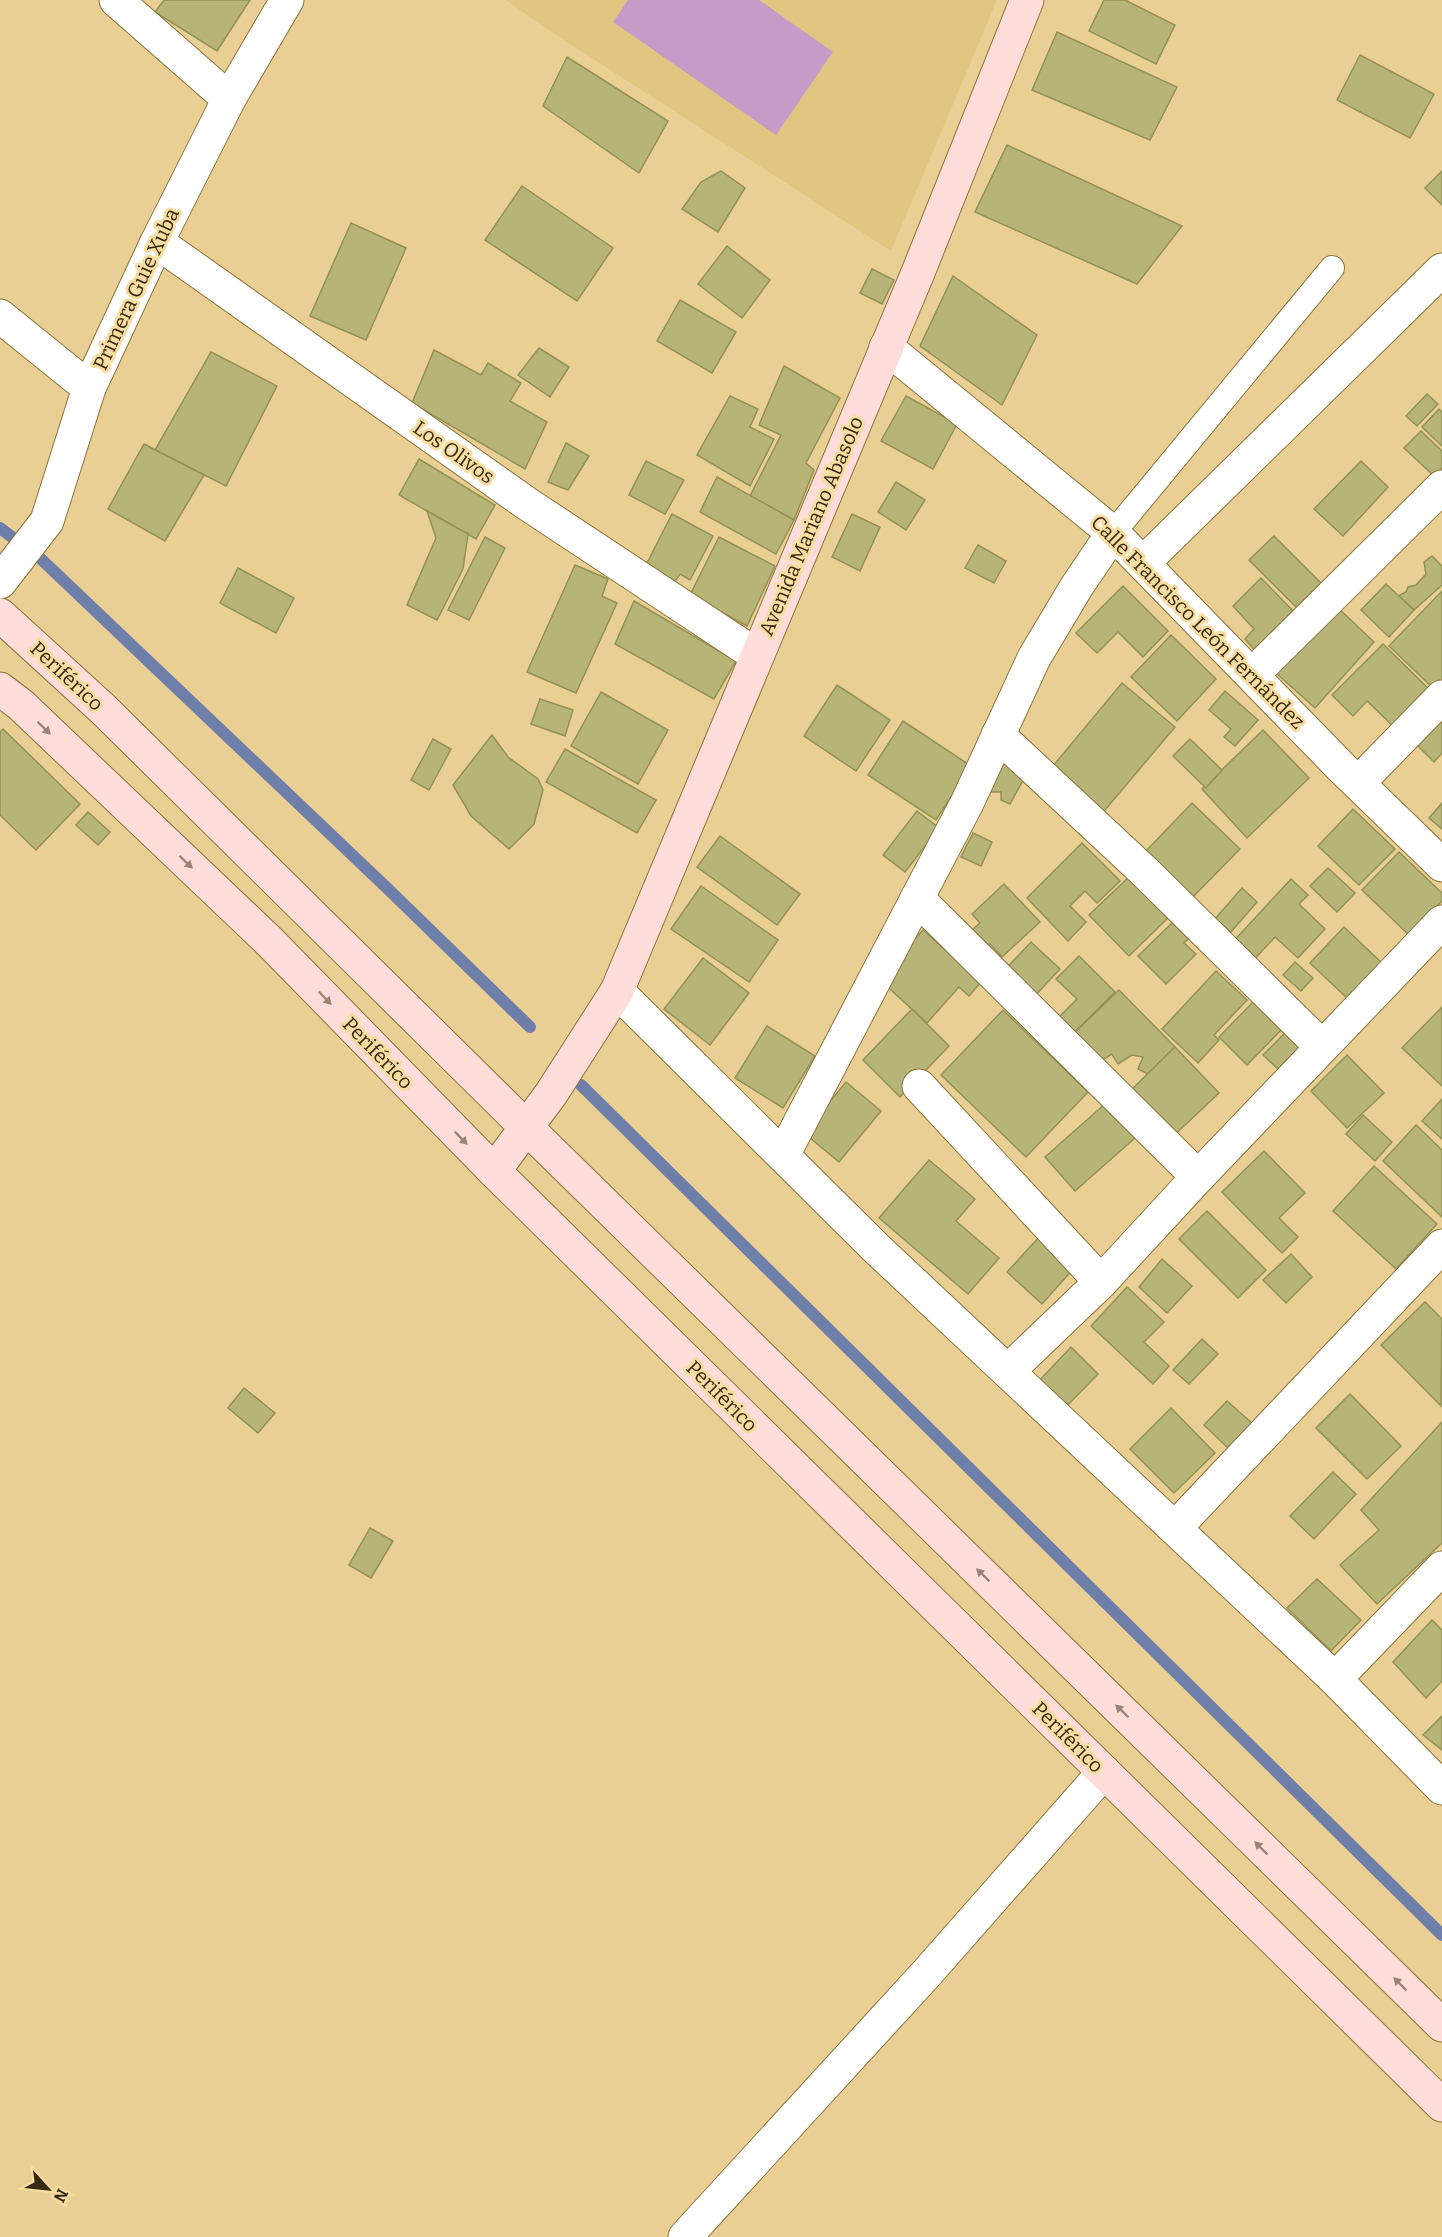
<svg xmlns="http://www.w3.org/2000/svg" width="1442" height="2237" font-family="Bitter,serif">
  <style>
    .built { fill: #e3c582 }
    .green { fill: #c79bc7 }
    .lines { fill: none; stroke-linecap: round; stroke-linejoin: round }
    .stream { stroke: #6e7faa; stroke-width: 12 }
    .building { fill: #b6b476; stroke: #939154; stroke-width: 1.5 }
    .lane-casing { stroke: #8b7339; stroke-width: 26 }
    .street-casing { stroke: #8b7339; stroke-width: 35 }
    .secondary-casing { stroke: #8b7339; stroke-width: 35 }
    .lane { stroke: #fff; stroke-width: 24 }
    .street { stroke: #fff; stroke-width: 33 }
    .secondary { stroke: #feddda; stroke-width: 33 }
    .oneway { fill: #9a8476 }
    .labels { text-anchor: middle; stroke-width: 6; stroke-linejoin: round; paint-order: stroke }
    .street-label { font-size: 20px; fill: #352a12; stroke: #f7dda1 }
  </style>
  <rect width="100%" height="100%" fill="#eacf94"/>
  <polygon class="built" points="506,0 997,0 891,251 556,35"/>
  <polygon class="green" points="628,0 759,0 833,52 776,135 613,22"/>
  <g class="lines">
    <g class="stream">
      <polyline points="0,528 41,559 388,889 530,1027"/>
      <polyline points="581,1085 1442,1935"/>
    </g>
  </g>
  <g class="building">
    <polygon points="164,0 250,0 217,51 155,12"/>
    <polygon points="1104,0 1125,0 1175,25 1156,64 1089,31"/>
    <polygon points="1057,32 1177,87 1150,140 1032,90"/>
    <polygon points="1360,55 1434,94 1410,138 1337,100"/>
    <polygon points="567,57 668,121 639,173 543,106"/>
    <polygon points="1007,145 1182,226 1137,284 975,212"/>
    <polygon points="721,171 745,188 718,232 682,209 701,182"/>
    <polygon points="1442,171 1442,205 1425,188"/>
    <polygon points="522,186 613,248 577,301 485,240"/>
    <polygon points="351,223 406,248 366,340 310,316"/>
    <polygon points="727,246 770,280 742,318 698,284"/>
    <polygon points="872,269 894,280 882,304 860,293"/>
    <polygon points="953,276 1037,335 1002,405 920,346"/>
    <polygon points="680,300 736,332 712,373 657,341"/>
    <polygon points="539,348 569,367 550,397 518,375"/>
    <polygon points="434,350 481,375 488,363 521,383 510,401 547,422 525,469 412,403"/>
    <polygon points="211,352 277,386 226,486 155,450"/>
    <polygon points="784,366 840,398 806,463 814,470 794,520 750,496 781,435 759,425"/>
    <polygon points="1427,394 1438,404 1417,426 1406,416"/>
    <polygon points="730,396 758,409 750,427 774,439 750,486 697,455"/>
    <polygon points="906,396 957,424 933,469 881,441"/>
    <polygon points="1439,409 1442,412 1442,446 1422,427"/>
    <polygon points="1421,431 1442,451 1442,468 1434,476 1404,448"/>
    <polygon points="566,443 589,456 568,490 548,482"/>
    <polygon points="144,444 204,475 165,541 108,509"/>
    <polygon points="419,459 495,505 476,539 399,495"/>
    <polygon points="646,461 684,480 665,514 629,495"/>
    <polygon points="1361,461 1388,487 1343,536 1314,509"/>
    <polygon points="717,477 794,520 776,554 700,512"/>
    <polygon points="896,482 925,500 906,530 878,512"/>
    <polygon points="427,511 468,534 463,569 437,620 407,605 436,538"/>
    <polygon points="672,514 713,536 690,580 680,574 673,585 644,569"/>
    <polygon points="852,514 880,527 860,571 832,557"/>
    <polygon points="1274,536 1328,590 1303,614 1249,560"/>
    <polygon points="485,537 505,548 469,620 448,610"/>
    <polygon points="719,537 775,566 747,626 690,595"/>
    <polygon points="978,545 1006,561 994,583 965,568"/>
    <polygon points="1432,556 1442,566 1442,585 1414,610 1398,596 1406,592 1408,587 1416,585 1426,574 1424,562"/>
    <polygon points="575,565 608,579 602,596 617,603 576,693 527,672"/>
    <polygon points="238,568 294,598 276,633 220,603"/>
    <polygon points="1261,578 1299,617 1259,655 1245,639 1254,629 1233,606"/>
    <polygon points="1386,584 1414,610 1389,637 1361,610"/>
    <polygon points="1123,586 1168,631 1143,657 1118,632 1097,653 1076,633"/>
    <polygon points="1442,591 1442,681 1434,689 1389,646"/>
    <polygon points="634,601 736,661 714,699 615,644"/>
    <polygon points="1336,606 1374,642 1315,708 1275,672"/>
    <polygon points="1171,635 1216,679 1177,721 1131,677"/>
    <polygon points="1383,644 1431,691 1395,728 1367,701 1353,716 1332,695"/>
    <polygon points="1122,683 1175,727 1100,816 1048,772"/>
    <polygon points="837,685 890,720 856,771 804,736"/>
    <polygon points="1225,691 1258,720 1235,746 1224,737 1231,729 1209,710"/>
    <polygon points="601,692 668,730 638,784 571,746"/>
    <polygon points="540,699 573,710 565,736 531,724"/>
    <polygon points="1442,707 1442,753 1434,762 1411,739"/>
    <polygon points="903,721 971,766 936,820 868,775"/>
    <polygon points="3,729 80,804 36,850 0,815 0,732"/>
    <polygon points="1263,730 1309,778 1247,838 1202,789"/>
    <polygon points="492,735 508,757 538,779 543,790 534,824 509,849 471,816 453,785"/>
    <polygon points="433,739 451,749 429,790 411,780"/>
    <polygon points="1190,739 1222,770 1206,788 1173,756"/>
    <polygon points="565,749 656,800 637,833 546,782"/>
    <polygon points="1003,758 1026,775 1010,804 1001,800 1001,792 988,792"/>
    <polygon points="1192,803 1240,849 1193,897 1146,851"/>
    <polygon points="1442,803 1442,829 1429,818"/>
    <polygon points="1353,809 1395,849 1359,885 1318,846"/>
    <polygon points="917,811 939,828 905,872 883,855"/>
    <polygon points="88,812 110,832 98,845 76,825"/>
    <polygon points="973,833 992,842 981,866 961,857"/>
    <polygon points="720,836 800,894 777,925 697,867"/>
    <polygon points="1082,843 1120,881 1097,903 1085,891 1070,906 1086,922 1068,941 1027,898"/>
    <polygon points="1399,852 1442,893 1442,901 1409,935 1362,890"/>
    <polygon points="1328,868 1355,893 1337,912 1310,886"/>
    <polygon points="1132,874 1171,915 1129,956 1089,915"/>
    <polygon points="1291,879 1308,895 1299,904 1325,929 1298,958 1275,937 1250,964 1230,945"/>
    <polygon points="1004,884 1040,922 1002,957 990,944 976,947 966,935 980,923 972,914"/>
    <polygon points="701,886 778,940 749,982 671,929"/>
    <polygon points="1242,888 1257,902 1231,932 1215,919"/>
    <polygon points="1174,921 1190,937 1184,943 1196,954 1166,984 1138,956"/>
    <polygon points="1344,927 1384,965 1349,1000 1310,963"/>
    <polygon points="923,930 981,982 969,996 959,987 927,1023 879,979"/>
    <polygon points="1031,942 1060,969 1031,1000 1002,973"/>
    <polygon points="1079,956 1115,992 1070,1037 1054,1022 1077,999 1056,979"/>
    <polygon points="703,958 749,993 710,1045 664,1009"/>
    <polygon points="1295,962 1313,978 1301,991 1283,975"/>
    <polygon points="1216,971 1247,1000 1214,1035 1219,1040 1198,1063 1162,1029"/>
    <polygon points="1119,990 1175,1047 1148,1074 1138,1069 1143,1057 1132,1055 1118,1064 1112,1054 1099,1062 1070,1037"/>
    <polygon points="1255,1000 1283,1028 1247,1065 1219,1037"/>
    <polygon points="1442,1007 1442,1086 1402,1048"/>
    <polygon points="912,1009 949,1046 900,1097 863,1060"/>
    <polygon points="1003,1010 1088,1092 1026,1157 941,1075"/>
    <polygon points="767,1026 815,1056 783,1108 735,1078"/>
    <polygon points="1285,1033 1300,1047 1278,1069 1263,1055"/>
    <polygon points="1175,1047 1219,1093 1167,1142 1124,1097"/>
    <polygon points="1347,1055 1384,1093 1347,1128 1311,1091"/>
    <polygon points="846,1082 881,1111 839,1162 804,1133"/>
    <polygon points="1442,1099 1442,1139 1422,1121"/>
    <polygon points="1106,1103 1135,1138 1075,1191 1045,1157"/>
    <polygon points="1363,1115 1392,1142 1375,1161 1346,1134"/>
    <polygon points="1416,1125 1442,1150 1442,1217 1383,1161"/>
    <polygon points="1264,1151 1305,1193 1279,1218 1298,1237 1282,1253 1222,1192"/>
    <polygon points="929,1160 975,1199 956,1221 999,1258 968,1294 879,1218"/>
    <polygon points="1374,1166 1437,1224 1396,1269 1333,1211"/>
    <polygon points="1207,1211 1266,1270 1238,1298 1179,1239"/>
    <polygon points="1041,1235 1075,1267 1042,1304 1007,1272"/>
    <polygon points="1291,1254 1312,1277 1286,1303 1263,1280"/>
    <polygon points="1162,1259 1192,1286 1167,1313 1139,1287"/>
    <polygon points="1127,1287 1164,1322 1144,1342 1169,1366 1153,1384 1091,1326"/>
    <polygon points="1425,1302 1442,1319 1441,1406 1381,1345"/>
    <polygon points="1202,1339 1218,1354 1189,1384 1173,1370"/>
    <polygon points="1071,1347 1098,1374 1062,1411 1036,1384"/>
    <polygon points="244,1388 275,1413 258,1433 228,1408"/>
    <polygon points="1350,1394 1401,1446 1367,1479 1316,1428"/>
    <polygon points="1227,1401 1253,1424 1229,1449 1204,1425"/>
    <polygon points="1171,1408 1215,1453 1174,1493 1130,1449"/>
    <polygon points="1442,1422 1442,1543 1377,1604 1340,1565 1379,1530 1361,1510"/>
    <polygon points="1333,1472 1356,1494 1314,1539 1290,1516"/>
    <polygon points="370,1528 393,1541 371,1578 349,1565"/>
    <polygon points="1317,1579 1361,1620 1331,1651 1287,1608"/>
    <polygon points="1432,1620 1442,1630 1442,1681 1426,1698 1393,1662"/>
    <polygon points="1442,1716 1442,1750 1423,1735"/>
  </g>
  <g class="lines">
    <g class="lane-casing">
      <polyline id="lane" points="1113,533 1332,268"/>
    </g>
    <g class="street-casing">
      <g id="street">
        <polyline points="116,0 229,99"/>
        <polyline points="157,242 526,503 756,655"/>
        <polyline points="0,316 89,388"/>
        <polyline points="886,347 1113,533 1343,769 1442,865"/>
        <polyline points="1143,563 1442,270"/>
        <polyline points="0,582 47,521 89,388 157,242 229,99 287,0"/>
        <polyline points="1252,675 1442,487"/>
        <polyline points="998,735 1145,872 1322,1047"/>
        <polyline points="1358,783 1442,697"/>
        <polyline points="917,898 1198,1177"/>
        <polyline points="617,991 876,1248 1335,1679 1442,1788"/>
        <polyline points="919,1086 1101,1282"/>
        <polyline points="783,1155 967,803 1034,658 1077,586 1113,533"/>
        <polyline points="1008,1371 1101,1282 1198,1177 1442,922"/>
        <polyline points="1175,1528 1442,1246"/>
        <polyline points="1335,1679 1442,1568"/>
        <polyline points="685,2237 926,1974 1104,1772"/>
      </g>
    </g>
    <g class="secondary-casing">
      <g id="secondary">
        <polyline points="0,615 103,709 527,1128 1442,2025"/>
        <polyline points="0,689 21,705 270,942 494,1171 1442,2105"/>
        <polyline points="494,1171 551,1094 617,991 917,275 1027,0"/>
      </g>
    </g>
    <use href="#lane" class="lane"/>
    <use href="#street" class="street"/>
    <use href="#secondary" class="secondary"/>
  </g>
  <defs><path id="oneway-solid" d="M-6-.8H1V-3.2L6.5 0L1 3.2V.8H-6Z" transform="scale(1.5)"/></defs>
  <g class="oneway">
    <use href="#oneway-solid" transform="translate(44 728) rotate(44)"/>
    <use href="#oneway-solid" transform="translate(186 862) rotate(44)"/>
    <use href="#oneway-solid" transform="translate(325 998) rotate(46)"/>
    <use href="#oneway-solid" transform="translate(461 1138) rotate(46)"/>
    <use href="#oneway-solid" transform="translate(983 1575) rotate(-136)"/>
    <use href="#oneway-solid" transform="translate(1122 1711) rotate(-136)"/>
    <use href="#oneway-solid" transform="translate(1261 1848) rotate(-135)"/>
    <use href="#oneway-solid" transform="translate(1400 1984) rotate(-135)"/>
  </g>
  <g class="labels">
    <g class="street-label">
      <text transform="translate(136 289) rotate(-65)" y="7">Primera Guie Xuba</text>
      <text transform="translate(454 452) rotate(35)" y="7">Los Olivos</text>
      <text transform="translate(811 526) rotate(-67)" y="7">Avenida Mariano Abasolo</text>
      <text transform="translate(1198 622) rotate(45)" y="7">Calle Francisco León Fernández</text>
      <text transform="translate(67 676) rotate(43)" y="7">Periférico</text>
      <text transform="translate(378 1053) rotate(46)" y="7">Periférico</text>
      <text transform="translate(722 1396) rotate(45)" y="7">Periférico</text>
      <text transform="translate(1068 1737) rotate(45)" y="7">Periférico</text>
    </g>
  </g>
  <g transform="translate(48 2189) rotate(117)" stroke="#f7dda1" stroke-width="4.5" paint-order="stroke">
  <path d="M0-4.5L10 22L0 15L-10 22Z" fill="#352a12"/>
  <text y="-9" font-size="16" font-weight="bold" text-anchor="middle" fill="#352a12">N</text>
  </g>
</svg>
